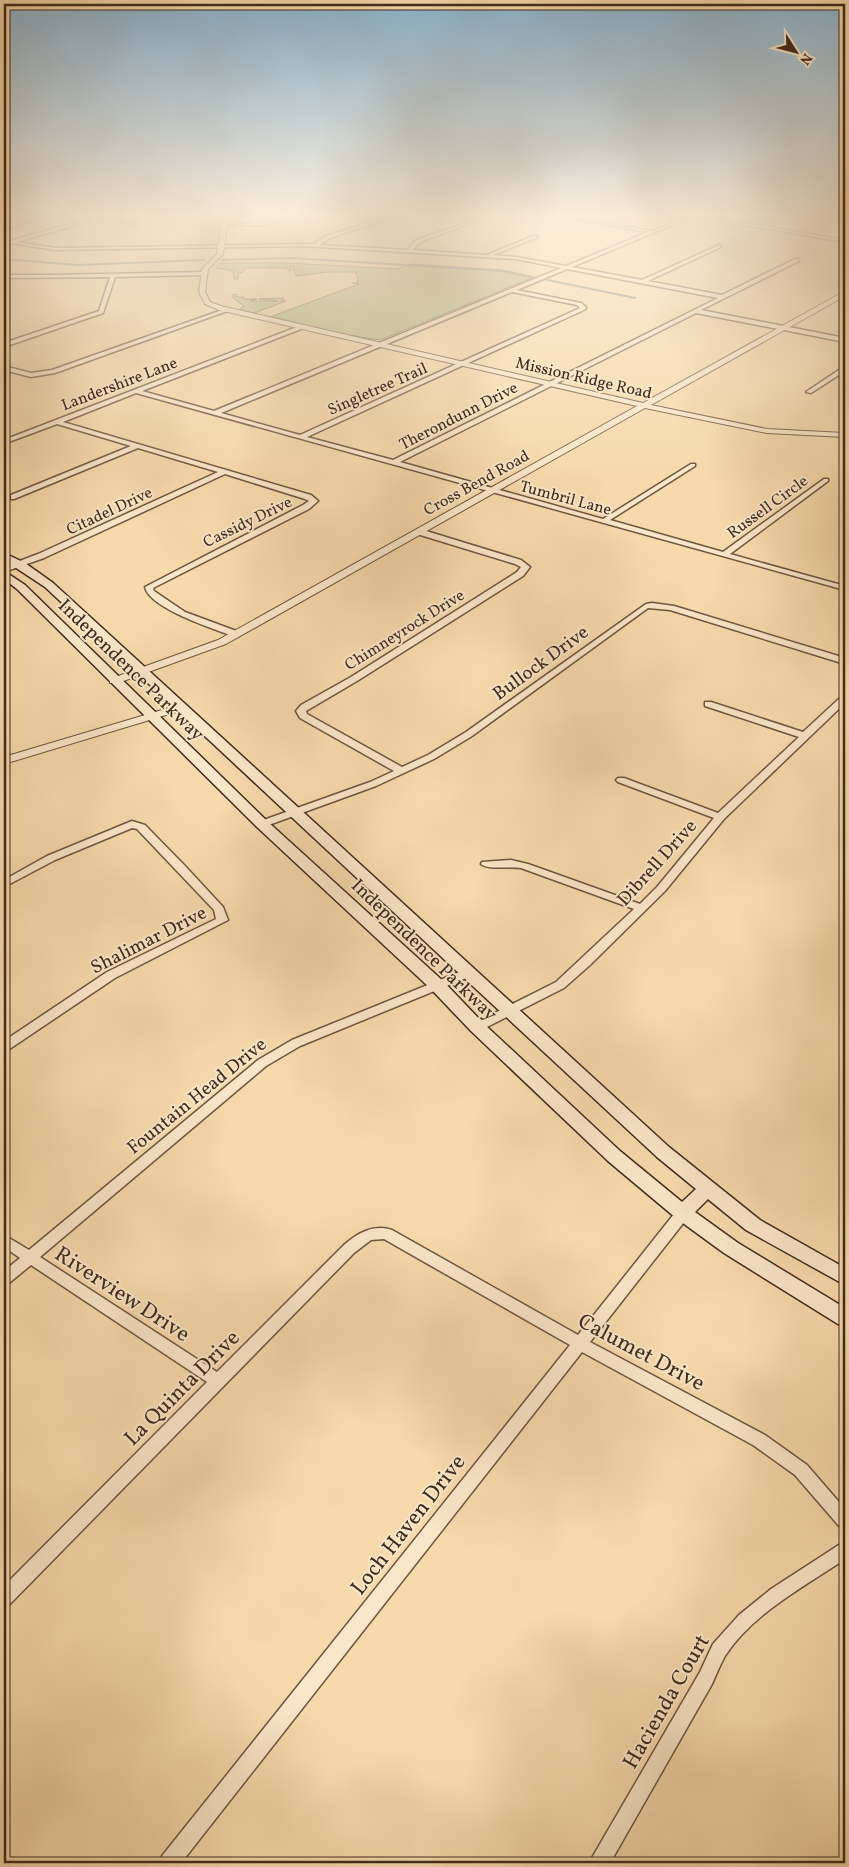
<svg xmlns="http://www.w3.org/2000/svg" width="849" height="1867" font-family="Vollkorn,serif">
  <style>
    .green { fill: #b9c08b; stroke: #7c7654 }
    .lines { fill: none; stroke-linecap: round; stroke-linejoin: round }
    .stream { stroke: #798076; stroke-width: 2 }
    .minor-casing { stroke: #6d5641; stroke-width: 3 }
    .tertiary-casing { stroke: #6d5641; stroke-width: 2 }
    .secondary-casing { stroke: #3f2b1e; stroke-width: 3 }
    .minor { fill: #fae6c8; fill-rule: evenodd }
    .tertiary { fill: #fae6c8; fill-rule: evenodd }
    .secondary { fill: #fae6c8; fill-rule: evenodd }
    .labels { text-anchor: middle; stroke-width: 4; stroke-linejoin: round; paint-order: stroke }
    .far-street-label { font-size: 16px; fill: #3f2b1e; stroke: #fae6c8 }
    .street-label { font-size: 19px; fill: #3f2b1e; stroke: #fae6c8 }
    .near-street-label { font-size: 22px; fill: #3f2b1e; stroke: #fae6c8 }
  </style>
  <rect width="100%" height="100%" fill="#f7d9ab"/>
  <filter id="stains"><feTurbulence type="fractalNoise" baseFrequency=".004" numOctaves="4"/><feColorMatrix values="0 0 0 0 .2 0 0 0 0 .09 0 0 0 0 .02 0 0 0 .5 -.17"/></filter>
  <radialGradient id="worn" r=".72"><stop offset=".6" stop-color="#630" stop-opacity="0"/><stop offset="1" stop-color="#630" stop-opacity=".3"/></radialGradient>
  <g class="green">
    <polygon points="220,263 288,263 398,269 411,264 503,270 534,277 380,340 342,334 270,317 359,284 352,283 358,283 356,272 327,272 296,276 293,266 289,267 292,270 290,271 286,268 246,268 242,273 238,273 238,279 234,279 233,271 216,268"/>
    <polygon points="236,294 236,297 244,297 244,299 257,299 251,301 278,301 259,299 284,298 281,300 286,301 254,313 239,310 244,306 232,297 232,295"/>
  </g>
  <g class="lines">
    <g class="stream">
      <polyline points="4,259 78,265 204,260"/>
      <polyline points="222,260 292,258 502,271 530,277"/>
      <polyline points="547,280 635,298"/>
    </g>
    <g class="minor-casing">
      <g id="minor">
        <path d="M 96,217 L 106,217 L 138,224 L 136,225 L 101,218 L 17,242 L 55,248 L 314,244 L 326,236 L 387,217 L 392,217 L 330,238 L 320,245 L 408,250 L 414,242 L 421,238 L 484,217 L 489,217 L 425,240 L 418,244 L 413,250 L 487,255 L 536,235 L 538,237 L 493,255 L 516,257 L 566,266 L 648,232 L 566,218 L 564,217 L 652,231 L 686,217 L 691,217 L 572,267 L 642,280 L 719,245 L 721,247 L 648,281 L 722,295 L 795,259 L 799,259 L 799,261 L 701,310 L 845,338 L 845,342 L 696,313 L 400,462 L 603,519 L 691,464 L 695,464 L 695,466 L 610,520 L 723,552 L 824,479 L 828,479 L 828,481 L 730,554 L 845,586 L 845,590 L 136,393 L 63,422 L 311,495 L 318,501 L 309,509 L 153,588 L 154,591 L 185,612 L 239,632 L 239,636 L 233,636 C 214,629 149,608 145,587 L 303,505 L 309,501 L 305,499 L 225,474 L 44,558 L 4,572 L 4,567 L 38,554 L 218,472 L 138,448 L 14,499 L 11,499 L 11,495 L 131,446 L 57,424 L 6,443 L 4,444 L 4,440 L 297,327 L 301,327 L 301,329 L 142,391 L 214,411 L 561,268 L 516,259 L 303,246 L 55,250 L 4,242 L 4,240 L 10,241 ZM 567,269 L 718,298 L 393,460 L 307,437 L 586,309 L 586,307 L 581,303 L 517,290 ZM 512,292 L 577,305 L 580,308 L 300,435 L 221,413 Z"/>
        <polygon points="291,217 297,217 268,225 222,225 268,223"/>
        <polygon points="699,217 707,217 763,226 785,217 790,217 768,227 845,240 845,242"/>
        <polygon points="204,272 206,275 115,277 103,313 4,347 4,343 99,311 110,277 4,278 4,275 50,275"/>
        <polygon points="225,309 230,310 55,373 31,377 4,370 4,366 31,373 52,370"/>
        <polygon points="845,366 845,371 811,393 806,392"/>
        <polygon points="417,530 423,530 521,560 530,567 523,576 357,681 306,711 307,714 402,767 428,755 466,732 646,604 652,603 674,606 845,658 845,664 670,610 648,608 472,736 434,759 376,786 266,826 258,826 257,824 258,822 370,782 394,771 300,718 296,711 301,705 351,677 517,572 521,567 515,564 417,534"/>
        <path d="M 845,695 L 845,703 L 724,819 L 665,891 L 590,965 L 564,988 L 481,1030 L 473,1030 L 471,1027 L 473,1024 L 556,982 L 634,909 L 521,868 C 510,866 487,870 481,864 L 482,862 L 511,860 L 528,864 L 640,904 L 657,887 L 714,818 L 618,782 L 616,780 L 618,778 L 624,778 L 718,813 L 799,737 L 705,706 L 705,702 L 711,702 L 803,732 L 842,696 Z"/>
        <polygon points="132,821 145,825 186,867 223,907 228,920 115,978 8,1050 4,1051 4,1041 107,972 216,919 214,910 137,829 132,828 55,860 4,887 4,880 47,856"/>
        <path d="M 467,969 L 471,970 L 473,973 L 471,976 L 300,1046 L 266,1066 L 40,1257 L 217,1372 L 344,1245 C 358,1233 373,1224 392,1230 L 578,1335 L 678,1209 L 683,1208 L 688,1209 L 690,1213 L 688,1217 L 590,1342 L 765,1435 L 807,1465 L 845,1509 L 845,1529 L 839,1526 L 795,1475 L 753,1445 L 582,1352 L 181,1863 L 159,1863 L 162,1856 L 570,1345 L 384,1239 L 371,1240 L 354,1253 L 10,1604 L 4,1606 L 4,1586 L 207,1382 L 31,1265 L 9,1283 L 4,1285 L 4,1271 L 20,1258 L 4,1247 L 4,1235 L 29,1250 L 258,1060 L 292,1040 Z"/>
        <path d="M 845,1541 L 845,1559 C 804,1587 753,1613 725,1656 C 720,1665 716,1675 712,1684 L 610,1863 L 589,1863 L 700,1672 L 713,1644 L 739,1615 L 771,1589 Z"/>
      </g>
    </g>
    <g class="tertiary-casing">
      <g id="tertiary">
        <polygon points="222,217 228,217 223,254 208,269 205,292 210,302 221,306 643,403 845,291 845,296 651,405 767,429 845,433 845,437 767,433 645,408 226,644 118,683 110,683 110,679 218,640 637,406 219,310 205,304 199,292 202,269 217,254"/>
        <polygon points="182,704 188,707 186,709 4,764 4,757"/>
      </g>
    </g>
    <g class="secondary-casing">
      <g id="secondary">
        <polygon points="36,217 44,217 4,229 4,225"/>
        <polygon points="4,553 25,563 53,583 669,1147 760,1220 845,1268 845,1285 746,1230 708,1199 695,1212 738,1243 845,1308 845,1326 838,1324 724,1253 676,1218 608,1161 471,1031 431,989 257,827 17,589 4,579 4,571 25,585 267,821 443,981 483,1023 620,1151 682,1202 696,1189 657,1157 462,976 45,587 4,560"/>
      </g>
    </g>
    <use href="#minor" class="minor"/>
    <use href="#tertiary" class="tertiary"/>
    <use href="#secondary" class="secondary"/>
  </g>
  <linearGradient id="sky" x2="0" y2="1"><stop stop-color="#8bb6d2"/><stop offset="0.45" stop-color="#fbeed9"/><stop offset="1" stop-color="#fbeed9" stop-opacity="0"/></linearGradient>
  <rect width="849" height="478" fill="url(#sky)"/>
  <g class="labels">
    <g class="far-street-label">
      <text transform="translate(584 377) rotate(13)" y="6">Mission Ridge Road</text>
      <text transform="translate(119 383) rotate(-21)" y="6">Landershire Lane</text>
      <text transform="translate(377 388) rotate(-24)" y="6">Singletree Trail</text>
      <text transform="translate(458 415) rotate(-27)" y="6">Therondunn Drive</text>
      <text transform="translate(476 482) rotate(-29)" y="6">Cross Bend Road</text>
      <text transform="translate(566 497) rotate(15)" y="6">Tumbril Lane</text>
      <text transform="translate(767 506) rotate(-36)" y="6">Russell Circle</text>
      <text transform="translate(109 510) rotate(-25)" y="6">Citadel Drive</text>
      <text transform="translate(247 521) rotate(-26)" y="6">Cassidy Drive</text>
      <text transform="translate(404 629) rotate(-32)" y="6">Chimneyrock Drive</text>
    </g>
    <g class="street-label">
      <text transform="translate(540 662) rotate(-36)" y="7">Bullock Drive</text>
      <text transform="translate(132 669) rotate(44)" y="7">Independence Parkway</text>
      <text transform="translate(656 862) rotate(-48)" y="7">Dibrell Drive</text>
      <text transform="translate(148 939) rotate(-27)" y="7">Shalimar Drive</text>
      <text transform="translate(425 949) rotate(44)" y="7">Independence Parkway</text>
      <text transform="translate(196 1095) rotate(-39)" y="7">Fountain Head Drive</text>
    </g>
    <g class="near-street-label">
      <text transform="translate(123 1293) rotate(33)" y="8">Riverview Drive</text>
      <text transform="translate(642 1351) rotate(28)" y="8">Calumet Drive</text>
      <text transform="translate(181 1387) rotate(-45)" y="8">La Quinta Drive</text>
      <text transform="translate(407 1524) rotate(-52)" y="8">Loch Haven Drive</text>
      <text transform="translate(665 1701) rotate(-60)" y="8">Hacienda Court</text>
    </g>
  </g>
  <rect width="849" height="1867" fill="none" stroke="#f7d9ab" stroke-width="20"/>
  <rect x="5" y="5" width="839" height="1857" fill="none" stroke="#3f2b1e" stroke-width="2.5"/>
  <rect x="10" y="10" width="829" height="1847" fill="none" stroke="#3f2b1e"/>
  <g transform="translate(796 52) rotate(126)" stroke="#fae6c8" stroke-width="4" paint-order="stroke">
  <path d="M0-4L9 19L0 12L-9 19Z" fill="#3f2b1e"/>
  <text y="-8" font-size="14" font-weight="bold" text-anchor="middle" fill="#3f2b1e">N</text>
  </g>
  <rect width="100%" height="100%" filter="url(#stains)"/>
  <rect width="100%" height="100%" fill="url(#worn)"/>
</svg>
